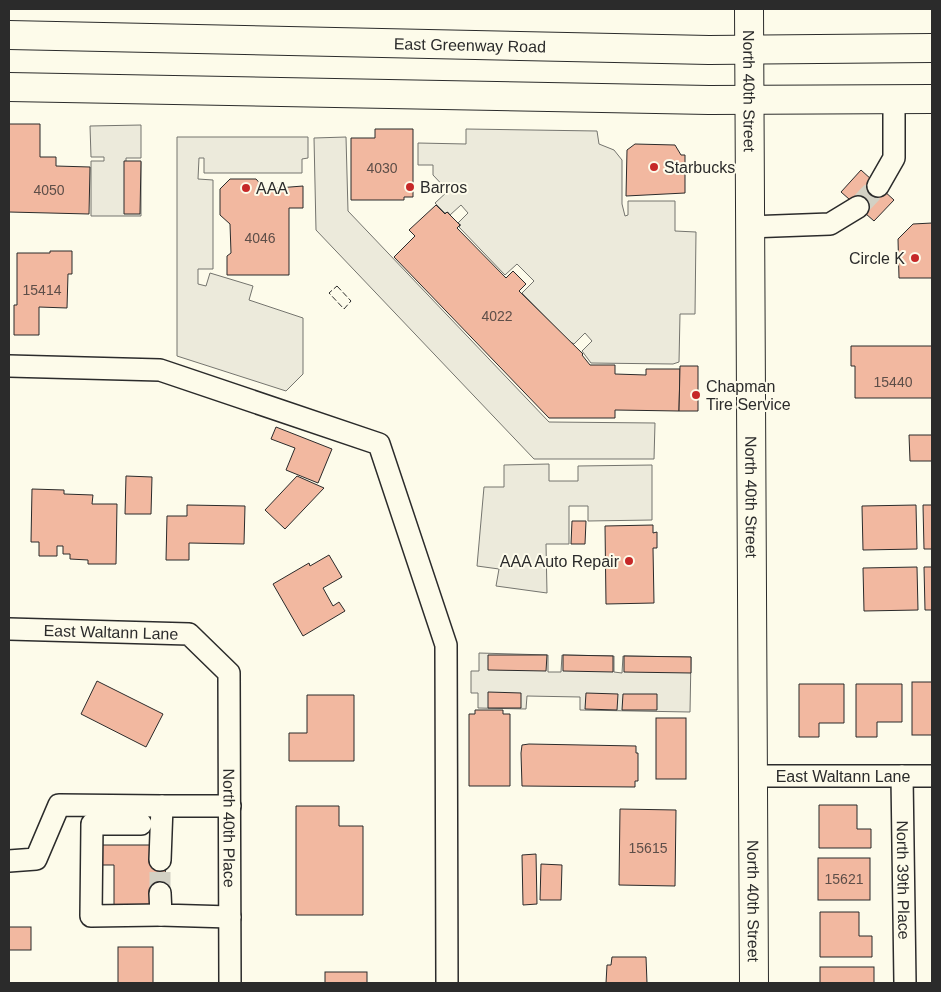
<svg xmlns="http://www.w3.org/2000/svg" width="941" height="992" font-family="Helvetica,sans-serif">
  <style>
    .parking { fill: #eceadb; stroke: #74746e }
    .building { fill: #f2b8a0; stroke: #2b2b2b }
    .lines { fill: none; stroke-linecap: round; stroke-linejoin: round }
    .minor-tunnel { stroke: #d3d1c4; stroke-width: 21; stroke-dasharray: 21 11; stroke-linecap: butt }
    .minor-casing { stroke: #2b2b2b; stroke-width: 24 }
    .major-casing { stroke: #2b2b2b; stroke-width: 30 }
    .minor { stroke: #fdfbea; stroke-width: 21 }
    .major { stroke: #fdfbea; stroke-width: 28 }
    .fence { stroke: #2b2b2b; stroke-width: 1; stroke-dasharray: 6 2.5; stroke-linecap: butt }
    .poi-dot { fill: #c62828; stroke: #fdfbea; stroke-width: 2 }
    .labels { text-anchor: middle; stroke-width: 4; stroke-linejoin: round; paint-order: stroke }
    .number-label { font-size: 14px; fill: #5d4e48 }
    .street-label { font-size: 16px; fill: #2b2b2b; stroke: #fdfbea }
    .poi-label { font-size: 16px; fill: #2b2b2b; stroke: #fdfbea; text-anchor: start }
  </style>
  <rect width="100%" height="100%" fill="#fdfbea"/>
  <g class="parking">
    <polygon points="141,125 141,158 126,158 126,162 141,162 141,216 91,216 91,161 104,161 104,157 91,157 90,126"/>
    <polygon points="466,129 597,131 599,144 614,150 622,160 622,204 625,216 628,215 628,201 675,201 675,231 696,232 695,314 680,314 679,362 673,364 591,363 582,351 592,341 585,333 574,344 569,341 522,293 534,281 517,264 505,275 459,227 461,225 458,223 468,213 461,205 450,215 448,212 445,213 435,203 448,191 433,175 433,165 418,165 418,143 466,144"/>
    <polygon points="177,137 308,137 308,158 302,159 302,173 204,173 204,158 199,158 198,179 213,180 213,269 198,269 198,284 206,286 210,273 253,286 249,300 303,318 303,374 286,391 177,356"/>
    <polygon points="346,137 348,211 549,422 655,423 654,459 534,459 316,230 314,138"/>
    <polygon points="549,464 549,481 578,481 578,466 652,465 652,520 588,521 588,506 569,506 569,544 546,544 547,593 496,586 499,569 477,566 484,487 504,487 504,465"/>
    <polygon points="479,653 548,655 548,672 561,672 562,655 614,656 614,672 622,673 623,656 691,657 690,712 580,710 580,697 527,696 526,709 478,708 478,693 471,693 471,671 479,671"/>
  </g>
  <g class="building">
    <polygon points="9,124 40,124 40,157 56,157 56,166 90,167 89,214 9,212"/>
    <polygon points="375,129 413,129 413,197 404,197 404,200 351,200 351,138 375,138"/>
    <polygon points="635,144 675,145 681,155 685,155 685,164 681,164 681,170 685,170 685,193 626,196 627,150"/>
    <polygon points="124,161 141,161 140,214 124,214"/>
    <polygon points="861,170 894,200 874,221 841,192"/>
    <polygon points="230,179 256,179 265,189 303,186 303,208 289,208 289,275 227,275 227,256 231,253 230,224 220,215 220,189"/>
    <polygon points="436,205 445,214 447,212 460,225 457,228 506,278 513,271 526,284 519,291 583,354 582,355 590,365 615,365 615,374 646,375 646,369 680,369 679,411 615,410 615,418 549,418 394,257 415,236 409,230"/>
    <polygon points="932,223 932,278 899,278 898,239 913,224"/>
    <polygon points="50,251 72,251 72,274 68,274 67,308 39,307 39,335 14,335 14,305 17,305 17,253 50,253"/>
    <polygon points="851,346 932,346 932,398 855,398 855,366 851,366"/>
    <polygon points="680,366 698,366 698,411 679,411"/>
    <polygon points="276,427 332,449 318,483 286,470 295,448 271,439"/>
    <polygon points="909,435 932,435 932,461 910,461"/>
    <polygon points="126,476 152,477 151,514 125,514"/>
    <polygon points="297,476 324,488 285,529 265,510"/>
    <polygon points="32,489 64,490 64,494 93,495 92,504 117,504 116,564 88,564 88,560 70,559 70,554 63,554 63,546 57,546 57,556 39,556 39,542 31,542"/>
    <polygon points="187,505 245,506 244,544 189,543 189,560 166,560 167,516 187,516"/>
    <polygon points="916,505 917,549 863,550 862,506"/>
    <polygon points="923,505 932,505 932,549 924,549"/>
    <polygon points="572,521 586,521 585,544 571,544"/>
    <polygon points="653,525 653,533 657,532 657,548 653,548 654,603 606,604 605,526"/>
    <polygon points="329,555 342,577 323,588 333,606 339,602 345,611 303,636 273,584 309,563 310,566"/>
    <polygon points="917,567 918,610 864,611 863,568"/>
    <polygon points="924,567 932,567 932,610 925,610"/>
    <polygon points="488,655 547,655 546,671 488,670"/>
    <polygon points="563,655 613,656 613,672 563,671"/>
    <polygon points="624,656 691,657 691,673 624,672"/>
    <polygon points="97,681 163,714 146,747 81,714"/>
    <rect x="912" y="682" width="20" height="53"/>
    <polygon points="799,684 844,684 844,723 819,723 819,737 799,737"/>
    <polygon points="856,684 902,684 902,722 877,722 877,737 856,737"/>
    <polygon points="488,692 521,693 521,708 488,708"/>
    <polygon points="586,693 618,694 617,710 585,709"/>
    <polygon points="623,694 657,694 657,710 622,710"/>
    <polygon points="307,695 354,695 354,761 289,761 289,733 307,733"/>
    <polygon points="475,710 503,710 503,714 510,714 510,786 469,786 469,714 475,714"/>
    <rect x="656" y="718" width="30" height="61"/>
    <polygon points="529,744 636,746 636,753 638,753 638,781 635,781 635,787 522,786 521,753 522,745"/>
    <polygon points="819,805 857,805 857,829 871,829 871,848 819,848"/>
    <polygon points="296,806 339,806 339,826 363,826 363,915 296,915"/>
    <polygon points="620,809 676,810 675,886 619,885"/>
    <polygon points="101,845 153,845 165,860 166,893 152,908 114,908 114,865 101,865"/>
    <polygon points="536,854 537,904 523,905 522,855"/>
    <rect x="818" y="858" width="52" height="42"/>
    <polygon points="541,864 562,865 561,900 540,900"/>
    <polygon points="820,912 859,912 859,936 872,936 872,957 820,957"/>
    <rect x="9" y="927" width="22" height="23"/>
    <rect x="118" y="947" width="35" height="36"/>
    <polygon points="612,957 646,957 647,983 606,983 607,965 611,965"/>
    <rect x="820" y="967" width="54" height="16"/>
    <rect x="325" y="972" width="42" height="11"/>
  </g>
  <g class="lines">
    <g class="minor-tunnel">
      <polyline points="858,207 878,186"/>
      <polyline points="160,893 160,860"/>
    </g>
    <g class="minor-casing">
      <g id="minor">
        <polyline points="878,186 894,158 894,99"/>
        <polyline points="751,227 830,224 858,207"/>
        <polyline points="9,366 160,370 379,444 446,645 447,983"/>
        <path id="s1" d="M 9,629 L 189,634 L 229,673 L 230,983"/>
        <path id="s2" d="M 753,776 L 932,776"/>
        <path id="s3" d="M 902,776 L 905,983"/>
        <polyline points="141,824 92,824 91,916 161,915"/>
        <polyline points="160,860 162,806 230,806"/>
        <polyline points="9,861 36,859 59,805 162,806"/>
        <polyline points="160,893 161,915 230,917"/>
      </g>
    </g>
    <g class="major-casing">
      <g id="major">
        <path id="s4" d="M 749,9 L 754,983"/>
        <path id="s5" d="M 9,35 L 709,50 L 932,48"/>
        <polyline points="9,87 709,100 932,99"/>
      </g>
    </g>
    <use href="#minor" class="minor"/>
    <use href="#major" class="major"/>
    <polygon class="fence" points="337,286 351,301 344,309 329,293"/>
  </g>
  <g class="poi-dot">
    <circle cx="654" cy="167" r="5"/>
    <circle cx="410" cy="187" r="5"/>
    <circle cx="246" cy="188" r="5"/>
    <circle cx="915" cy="258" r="5"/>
    <circle cx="696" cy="395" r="5"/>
    <circle cx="629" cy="561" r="5"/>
  </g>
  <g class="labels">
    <g class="number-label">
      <text x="382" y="173">4030</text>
      <text x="49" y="195">4050</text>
      <text x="260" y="243">4046</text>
      <text x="42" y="295">15414</text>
      <text x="497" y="321">4022</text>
      <text x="893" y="387">15440</text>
      <text x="648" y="853">15615</text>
      <text x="844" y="884">15621</text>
    </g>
    <g class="street-label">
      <text dy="6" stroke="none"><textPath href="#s5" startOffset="461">East Greenway Road</textPath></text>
      <text dy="6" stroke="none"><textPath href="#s4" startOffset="82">North 40th Street</textPath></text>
      <text dy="6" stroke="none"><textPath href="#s4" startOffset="488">North 40th Street</textPath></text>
      <text dy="6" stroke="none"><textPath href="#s1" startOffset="102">East Waltann Lane</textPath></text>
      <text dy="6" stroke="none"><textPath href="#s2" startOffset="90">East Waltann Lane</textPath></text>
      <text dy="6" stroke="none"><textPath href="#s1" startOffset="391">North 40th Place</textPath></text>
      <text dy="6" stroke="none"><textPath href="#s3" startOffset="104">North 39th Place</textPath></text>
      <text dy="6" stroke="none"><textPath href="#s4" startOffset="892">North 40th Street</textPath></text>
    </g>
    <g class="poi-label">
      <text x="664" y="173">Starbucks</text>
      <text x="420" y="193">Barros</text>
      <text x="256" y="194">AAA</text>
      <text x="905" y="264" text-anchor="end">Circle K</text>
      <text x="706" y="392">Chapman<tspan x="706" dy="18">Tire Service</tspan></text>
      <text x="619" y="567" text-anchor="end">AAA Auto Repair</text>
    </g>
  </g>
  <rect width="941" height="992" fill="none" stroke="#2b2b2b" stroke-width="20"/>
</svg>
